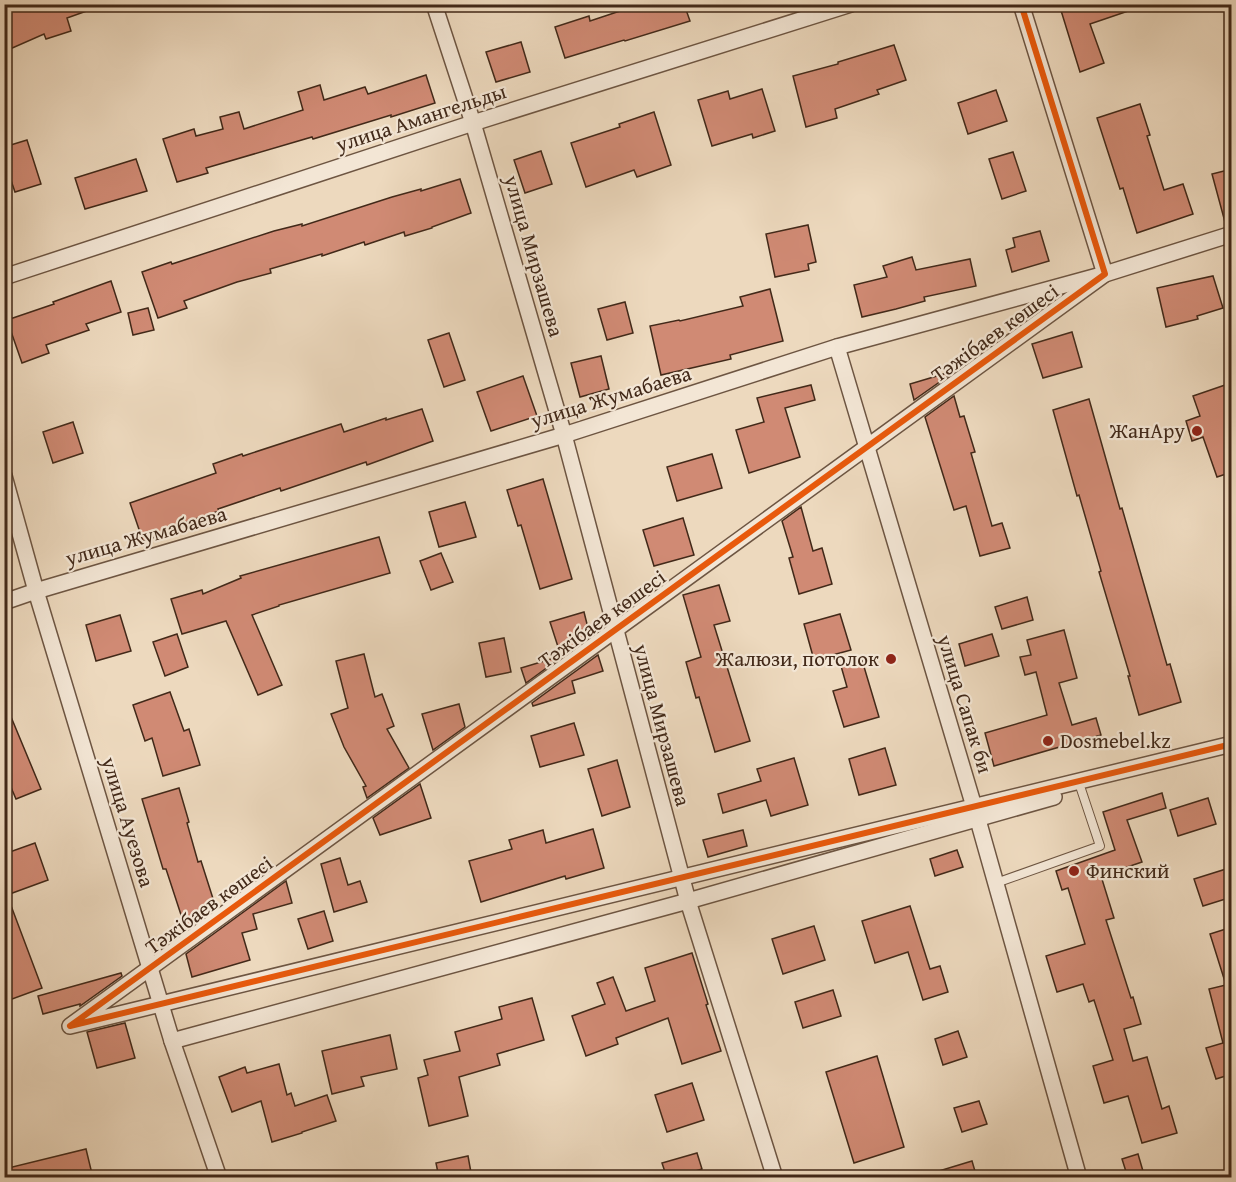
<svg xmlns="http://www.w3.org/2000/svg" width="1236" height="1182" font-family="'Gentium Book Plus',serif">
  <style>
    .building { fill: #d08a74; stroke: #422919; stroke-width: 1.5 }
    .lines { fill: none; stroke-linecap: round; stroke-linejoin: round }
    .lane-casing { stroke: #6d5542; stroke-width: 10 }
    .street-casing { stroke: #6d5542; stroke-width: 18 }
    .lane { stroke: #f3e6d5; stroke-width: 8 }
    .street { stroke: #f3e6d5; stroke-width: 15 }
    .cycleway-casing { stroke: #f3e6d5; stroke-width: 10 }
    .cycleway { stroke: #e8590c; stroke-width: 6 }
    .poi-dot { fill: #8f2418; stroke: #f3e6d5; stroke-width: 2 }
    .labels { text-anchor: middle; stroke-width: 4.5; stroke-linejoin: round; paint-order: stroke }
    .street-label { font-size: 21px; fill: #422919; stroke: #f3e6d5 }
    .poi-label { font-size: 21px; fill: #422919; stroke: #f3e6d5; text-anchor: end }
  </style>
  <rect width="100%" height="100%" fill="#edd9be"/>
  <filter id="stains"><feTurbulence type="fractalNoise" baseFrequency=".00333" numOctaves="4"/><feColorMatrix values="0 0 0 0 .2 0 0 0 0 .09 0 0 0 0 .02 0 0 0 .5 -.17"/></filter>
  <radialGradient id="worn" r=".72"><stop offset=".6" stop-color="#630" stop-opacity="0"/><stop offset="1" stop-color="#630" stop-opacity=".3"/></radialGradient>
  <g class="building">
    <polygon points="17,4 98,4 98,7 67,18 71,31 46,39 44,34 10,49 4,37 4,10"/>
    <polygon points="641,4 684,4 690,21 625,41 624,40 565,58 555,27 589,16 590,21"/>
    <polygon points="1059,4 1139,4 1140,7 1090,24 1104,63 1080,72"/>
    <polygon points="521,42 530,72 496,82 486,52"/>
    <polygon points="894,45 906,80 877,90 879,94 835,109 837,118 806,127 793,76 838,64 838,62"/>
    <polygon points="426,75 435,103 391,117 391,115 313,139 312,137 206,168 208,173 177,182 163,139 194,129 196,136 223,129 220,117 239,112 244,129 303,110 298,92 320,85 324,100 365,87 368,94"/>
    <polygon points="762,89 775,131 753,138 752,134 712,146 698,100 728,91 730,99"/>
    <polygon points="996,90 1007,121 968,134 958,103"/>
    <polygon points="1140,104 1150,135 1147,136 1164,190 1183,184 1193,214 1137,233 1123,188 1120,189 1097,118"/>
    <polygon points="654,112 671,165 637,177 634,170 586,187 571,143 620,127 619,124"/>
    <polygon points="27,140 41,184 15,192 4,160 4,147"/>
    <polygon points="541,151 552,184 525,193 514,160"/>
    <polygon points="1013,152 1026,191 1002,199 989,159"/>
    <polygon points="136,159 147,191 85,209 75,178"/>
    <polygon points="1232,169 1232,225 1226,226 1212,174"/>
    <polygon points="460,179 471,213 432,227 432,228 405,236 404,232 365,245 364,242 322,256 322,254 270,269 271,273 237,282 184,301 187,308 158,318 142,272 171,262 172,264 274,231 302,224 302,226 392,197 421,189 421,191"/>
    <polygon points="808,225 816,262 808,264 809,270 775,277 766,234"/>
    <polygon points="1040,231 1049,261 1012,272 1006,250 1015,247 1013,238"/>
    <polygon points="912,257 916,270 970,259 976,286 924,297 925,301 896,309 862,317 854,285 887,277 883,266"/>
    <polygon points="1213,276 1223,308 1197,316 1198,319 1166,327 1157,288"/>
    <polygon points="111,281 121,312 86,324 89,330 46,345 49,353 22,363 7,320 54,304 53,302"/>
    <polygon points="770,289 783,341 730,355 731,359 661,375 650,326 679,320 680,321 743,306 740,297"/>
    <polygon points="625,302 633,333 607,340 598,309"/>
    <polygon points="148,308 154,330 133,335 128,313"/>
    <polygon points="1072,332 1082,367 1043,378 1032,344"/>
    <polygon points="449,333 465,380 444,387 428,340"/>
    <polygon points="601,356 609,389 580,397 571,363"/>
    <polygon points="947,373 948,376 914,400 910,384"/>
    <polygon points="523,376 537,416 491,431 477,392"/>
    <polygon points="1228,384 1232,394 1232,472 1217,477 1203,437 1192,441 1186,421 1200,416 1193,396"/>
    <polygon points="811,385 815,400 785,408 800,457 749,473 736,430 764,422 757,398"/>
    <polygon points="954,396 960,417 964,416 975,452 971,453 992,526 1002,523 1010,548 980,556 966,506 954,510 925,417"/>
    <polygon points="1089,399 1120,509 1122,508 1167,665 1170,664 1181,702 1139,715 1128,676 1130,676 1099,572 1101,571 1079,495 1077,496 1053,410"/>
    <polygon points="422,409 433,441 367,465 366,462 281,491 280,488 218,509 219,511 169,528 171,532 143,541 130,503 216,473 213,464 242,454 243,456 341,424 344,432 386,418 386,420"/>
    <polygon points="73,422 83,453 53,463 43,432"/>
    <polygon points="712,454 722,488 677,501 667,467"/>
    <polygon points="543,479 572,579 540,589 521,525 518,526 507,490"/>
    <polygon points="465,502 476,537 439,547 429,512"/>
    <polygon points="801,507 813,551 822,548 832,584 799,594 789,558 793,557 782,521"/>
    <polygon points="683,518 694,555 654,566 643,530"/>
    <polygon points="379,537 390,573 279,605 279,606 252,615 282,685 258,695 226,621 182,634 171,599 202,590 203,594 241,578 240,576"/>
    <polygon points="441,553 453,582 431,590 420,561"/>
    <polygon points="719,585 730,621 714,625 750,741 715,752 699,697 696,698 686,662 701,657 683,595"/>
    <polygon points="1027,597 1033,620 1002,629 995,607"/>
    <polygon points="584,612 590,636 526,683 521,668 561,656 550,622"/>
    <polygon points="840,614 851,650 814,660 804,624"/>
    <polygon points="120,615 131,651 96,661 86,625"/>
    <polygon points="1064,630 1077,678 1059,683 1072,725 1096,718 1101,735 994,766 985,733 1047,715 1036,672 1025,675 1020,657 1031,655 1027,640"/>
    <polygon points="177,634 188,667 165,676 153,642"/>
    <polygon points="992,634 999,656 965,666 959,644"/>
    <polygon points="504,638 511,672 486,677 479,643"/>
    <polygon points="364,654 375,697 382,694 394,726 387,729 409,768 367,798 363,787 366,786 344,747 331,714 348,708 336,661"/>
    <polygon points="598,655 603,671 572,681 575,693 533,706 532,703"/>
    <polygon points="862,660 879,717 844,727 833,691 847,687 841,666"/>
    <polygon points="170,692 184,731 189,729 200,765 163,776 152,738 145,741 133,705"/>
    <polygon points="4,700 41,789 16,799 4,771"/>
    <polygon points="459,704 465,727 433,750 422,714"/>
    <polygon points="574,723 584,755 540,767 531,736"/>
    <polygon points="885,748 896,785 859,795 849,759"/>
    <polygon points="794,758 808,805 771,816 766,800 723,813 718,794 761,781 757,769"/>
    <polygon points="617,760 630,807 602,816 588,769"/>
    <polygon points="420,784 431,818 380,835 373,818"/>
    <polygon points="179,788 189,822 187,823 198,862 201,861 216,908 186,930 166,869 163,869 142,799"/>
    <polygon points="1162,793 1166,808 1127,820 1142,862 1101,876 1114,918 1106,920 1131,998 1133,997 1141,1024 1124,1029 1133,1061 1147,1057 1162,1109 1169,1106 1177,1133 1142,1143 1128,1096 1104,1103 1093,1066 1113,1060 1094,1000 1089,1002 1083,984 1057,992 1046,956 1085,944 1068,888 1062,890 1056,871 1115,850 1103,812"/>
    <polygon points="1208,798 1216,824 1178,836 1170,810"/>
    <polygon points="593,829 604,868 566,879 565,876 481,902 469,861 512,849 509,840 543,830 546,843"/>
    <polygon points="743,830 747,846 708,857 703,840"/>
    <polygon points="35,843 48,880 7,895 42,988 4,1002 4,854"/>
    <polygon points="957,850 963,867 935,876 930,859"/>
    <polygon points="340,858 348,885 360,881 367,902 334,912 321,864"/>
    <polygon points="275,865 250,883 247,873"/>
    <polygon points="1226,869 1232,886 1232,897 1203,906 1194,879"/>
    <polygon points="286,881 292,903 253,914 257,929 242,933 250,960 192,977 186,954"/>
    <polygon points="910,906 930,969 940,966 948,992 923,1000 908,952 875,963 862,921"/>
    <polygon points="324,911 333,941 308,949 298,919"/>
    <polygon points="814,926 825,960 783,974 772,939"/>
    <polygon points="1232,927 1232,1074 1216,1079 1206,1048 1223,1043 1209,989 1226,985 1210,934"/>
    <polygon points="692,953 708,1004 706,1005 721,1051 682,1064 668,1018 616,1038 618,1044 586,1056 572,1016 605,1004 597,983 613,977 626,1011 655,1001 645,968"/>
    <polygon points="121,973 122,976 80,1006 80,1004 43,1014 38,996"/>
    <polygon points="833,990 841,1016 803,1028 795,1002"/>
    <polygon points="532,998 544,1040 497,1054 500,1065 459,1077 468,1116 429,1126 418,1078 428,1075 424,1060 460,1051 455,1032 502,1019 499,1007"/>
    <polygon points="125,1023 135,1058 97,1068 87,1032"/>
    <polygon points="958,1031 967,1057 943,1065 935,1039"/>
    <polygon points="390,1035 397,1069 361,1077 364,1086 332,1094 322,1051"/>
    <polygon points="877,1056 904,1147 854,1163 826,1072"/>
    <polygon points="279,1064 287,1095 291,1093 295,1106 327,1095 336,1121 302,1132 302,1133 272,1142 261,1101 232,1112 219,1077 245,1067 247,1073"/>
    <polygon points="692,1083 704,1120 667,1132 655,1095"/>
    <polygon points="979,1101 987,1124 962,1132 954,1108"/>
    <polygon points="86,1149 93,1178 4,1178 4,1169"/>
    <polygon points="697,1153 702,1169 673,1178 667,1178 662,1163"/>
    <polygon points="1138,1154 1145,1178 1128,1178 1122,1159"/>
    <polygon points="468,1156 472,1178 439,1178 436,1163"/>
    <polygon points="972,1161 977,1178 930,1178 929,1174"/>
  </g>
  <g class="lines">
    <g class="lane-casing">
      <polyline id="lane" points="996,883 1100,846 1081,789"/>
    </g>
    <g class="street-casing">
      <g id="street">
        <polyline points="434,4 473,123 564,435 688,901 775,1178"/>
        <polyline points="1021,4 1105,274 70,1026 1232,744"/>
        <polyline points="4,277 473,123 851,4"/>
        <polyline points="837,347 978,820 1079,1178"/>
        <polyline points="4,476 36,591 172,1041 219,1178"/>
        <polyline points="4,602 36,591 564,435 837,347 1105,274 1232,234"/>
        <polyline points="172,1041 688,901 1054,797"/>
      </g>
    </g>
    <use href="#lane" class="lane"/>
    <use href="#street" class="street"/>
    <g class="cycleway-casing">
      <polyline id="cycleway" points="1021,4 1105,274 70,1026 1232,744"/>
    </g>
    <use href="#cycleway" class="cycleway"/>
  </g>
  <g class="poi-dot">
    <circle cx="1197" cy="431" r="6"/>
    <circle cx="891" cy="659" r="6"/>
    <circle cx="1048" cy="741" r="6"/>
    <circle cx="1074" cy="871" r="6"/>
  </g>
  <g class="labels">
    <g class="street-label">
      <text transform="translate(421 118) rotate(-18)" y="7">улица Амангельды</text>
      <text transform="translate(534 256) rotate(74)" y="7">улица Мирзашева</text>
      <text transform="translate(995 333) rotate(-36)" y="7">Тәжібаев көшесі</text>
      <text transform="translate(611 397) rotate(-17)" y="7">улица Жумабаева</text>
      <text transform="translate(146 536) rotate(-16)" y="7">улица Жумабаева</text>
      <text transform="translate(602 619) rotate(-36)" y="7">Тәжібаев көшесі</text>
      <text transform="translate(965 704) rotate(73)" y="7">улица Сапак би</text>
      <text transform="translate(662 725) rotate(75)" y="7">улица Мирзашева</text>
      <text transform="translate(128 822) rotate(73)" y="7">улица Ауезова</text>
      <text transform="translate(209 905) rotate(-36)" y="7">Тәжібаев көшесі</text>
    </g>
    <g class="poi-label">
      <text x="1185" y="438">ЖанАру</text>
      <text x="879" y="666">Жалюзи, потолок</text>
      <text x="1060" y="748" text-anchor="start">Dosmebel.kz</text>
      <text x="1086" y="878" text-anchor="start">Финский</text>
    </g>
  </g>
  <rect width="1236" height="1182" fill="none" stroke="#edd9be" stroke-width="24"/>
  <rect x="6" y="6" width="1224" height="1170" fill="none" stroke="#422919" stroke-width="3"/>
  <rect x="12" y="12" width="1212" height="1158" fill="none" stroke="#422919" stroke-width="1.5"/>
  <rect width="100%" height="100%" filter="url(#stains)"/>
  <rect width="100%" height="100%" fill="url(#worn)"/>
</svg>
